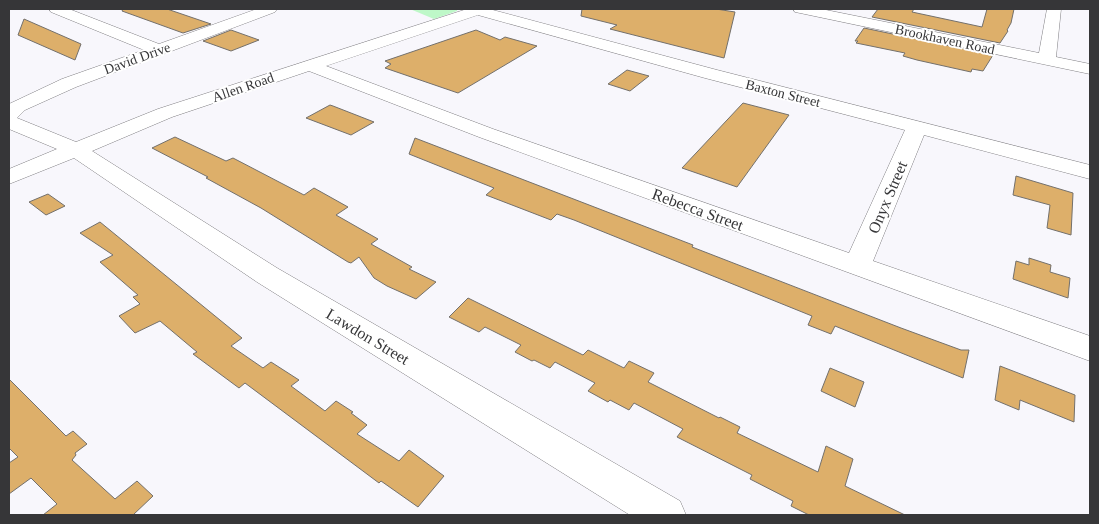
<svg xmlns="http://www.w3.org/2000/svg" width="1099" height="524" font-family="'Times New Roman',serif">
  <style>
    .green { fill: #bef8c8 }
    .building { fill: #ddaf6a; stroke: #73706c }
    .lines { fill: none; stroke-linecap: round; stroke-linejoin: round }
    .minor-casing { stroke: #807f83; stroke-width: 1 }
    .minor { fill: #fff; fill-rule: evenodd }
    .labels { text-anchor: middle; stroke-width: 4; stroke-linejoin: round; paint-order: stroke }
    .far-street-label { font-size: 14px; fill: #363638; stroke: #fff }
    .street-label { font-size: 16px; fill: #363638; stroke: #fff }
  </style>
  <rect width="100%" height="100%" fill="#f8f7fc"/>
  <polygon class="green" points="410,9 457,9 457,11 434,19"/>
  <g class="building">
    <polygon points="123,9 167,9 211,24 183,33 122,11"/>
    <polygon points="582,9 716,9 735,12 724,58 610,29 617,25 581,16"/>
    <polygon points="878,9 914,9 912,12 982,27 987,9 1014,9 1011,23 1007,30 1008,31 1000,43 872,17"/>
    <polygon points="24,19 81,44 75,60 18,35"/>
    <polygon points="864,28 993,55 983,71 972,69 971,72 917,60 903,56 905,53 856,43 858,41 855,41"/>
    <polygon points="231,30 259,40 231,51 203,41"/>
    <polygon points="476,30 500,40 505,37 537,46 458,93 385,68 391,64 385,61"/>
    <polygon points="627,70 649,76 630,91 608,84"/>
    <polygon points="743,103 789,115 737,187 682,168"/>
    <polygon points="330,105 333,106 374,122 351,135 306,118"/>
    <polygon points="175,137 226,161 233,158 304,195 314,188 348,207 336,215 378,239 371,244 412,267 409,269 436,282 416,299 387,286 374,278 359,257 351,263 348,262 261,208 206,178 208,177 152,148"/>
    <polygon points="415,138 693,245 692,247 901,328 961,350 969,350 963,378 835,326 831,334 808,325 812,316 574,220 557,214 551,220 486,195 494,188 409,154"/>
    <polygon points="1016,176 1073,193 1071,235 1047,228 1050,205 1013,195"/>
    <polygon points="48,194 65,206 46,215 29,202"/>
    <polygon points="100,222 242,338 231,346 263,368 271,362 299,380 291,386 325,411 336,401 353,412 351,413 367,425 357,434 399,461 409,450 444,476 418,507 381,481 379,483 245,383 239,388 193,354 197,352 160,321 135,333 119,316 140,304 133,297 138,295 100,262 113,255 80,233"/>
    <polygon points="1029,258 1051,265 1050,272 1070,278 1068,298 1013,279 1016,261 1029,265"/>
    <polygon points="468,298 583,355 588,350 624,368 629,361 654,373 648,382 719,418 720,417 740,427 737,433 818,472 826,446 853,459 845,486 905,515 809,515 791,506 793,501 750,479 752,475 677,437 683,429 634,403 629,410 610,400 608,402 588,391 595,383 555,362 550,368 534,360 532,361 515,352 521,345 485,327 479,332 449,317"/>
    <polygon points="1000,366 1075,395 1074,422 1020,400 1019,410 995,400"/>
    <polygon points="830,368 864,382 855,407 821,391"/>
    <polygon points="9,379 66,436 73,431 87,444 75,453 76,455 72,460 115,499 137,481 153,496 133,515 43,515 57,504 31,478 9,494 9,463 18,457 9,448"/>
  </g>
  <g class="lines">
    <g class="minor-casing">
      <g id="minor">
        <path d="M 49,9 L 69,9 L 159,44 L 257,9 L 277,9 L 275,12 L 76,87 L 25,110 L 17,118 L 76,142 L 158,109 L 467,9 L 489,9 L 717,70 L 1090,165 L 1090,179 L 924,135 L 873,261 L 1090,336 L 1090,361 L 479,137 L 309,71 L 172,117 L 92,151 L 277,268 L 680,501 L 686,515 L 630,515 L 257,282 L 74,158 L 9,184 L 9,169 L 57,149 L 9,129 L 9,104 L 62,79 L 144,50 L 51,12 ZM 478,15 L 705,78 L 905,130 L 849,253 L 493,129 L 326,66 Z"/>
        <polygon points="793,9 821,9 1039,53 1047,9 1061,9 1056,57 1090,64 1090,74 800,13 795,12"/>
      </g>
    </g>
    <use href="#minor" class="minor"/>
  </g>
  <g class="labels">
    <g class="far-street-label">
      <text transform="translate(945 39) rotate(12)" y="5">Brookhaven Road</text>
      <text transform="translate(137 58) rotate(-20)" y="5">David Drive</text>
      <text transform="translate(243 87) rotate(-19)" y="5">Allen Road</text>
      <text transform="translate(783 93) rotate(14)" y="5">Baxton Street</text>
    </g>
    <g class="street-label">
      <text transform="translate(887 197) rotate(-67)" y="6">Onyx Street</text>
      <text transform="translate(698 209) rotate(20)" y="6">Rebecca Street</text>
      <text transform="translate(368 336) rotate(31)" y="6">Lawdon Street</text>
    </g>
  </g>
  <rect width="1099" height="524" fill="none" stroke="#363638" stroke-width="20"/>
</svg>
